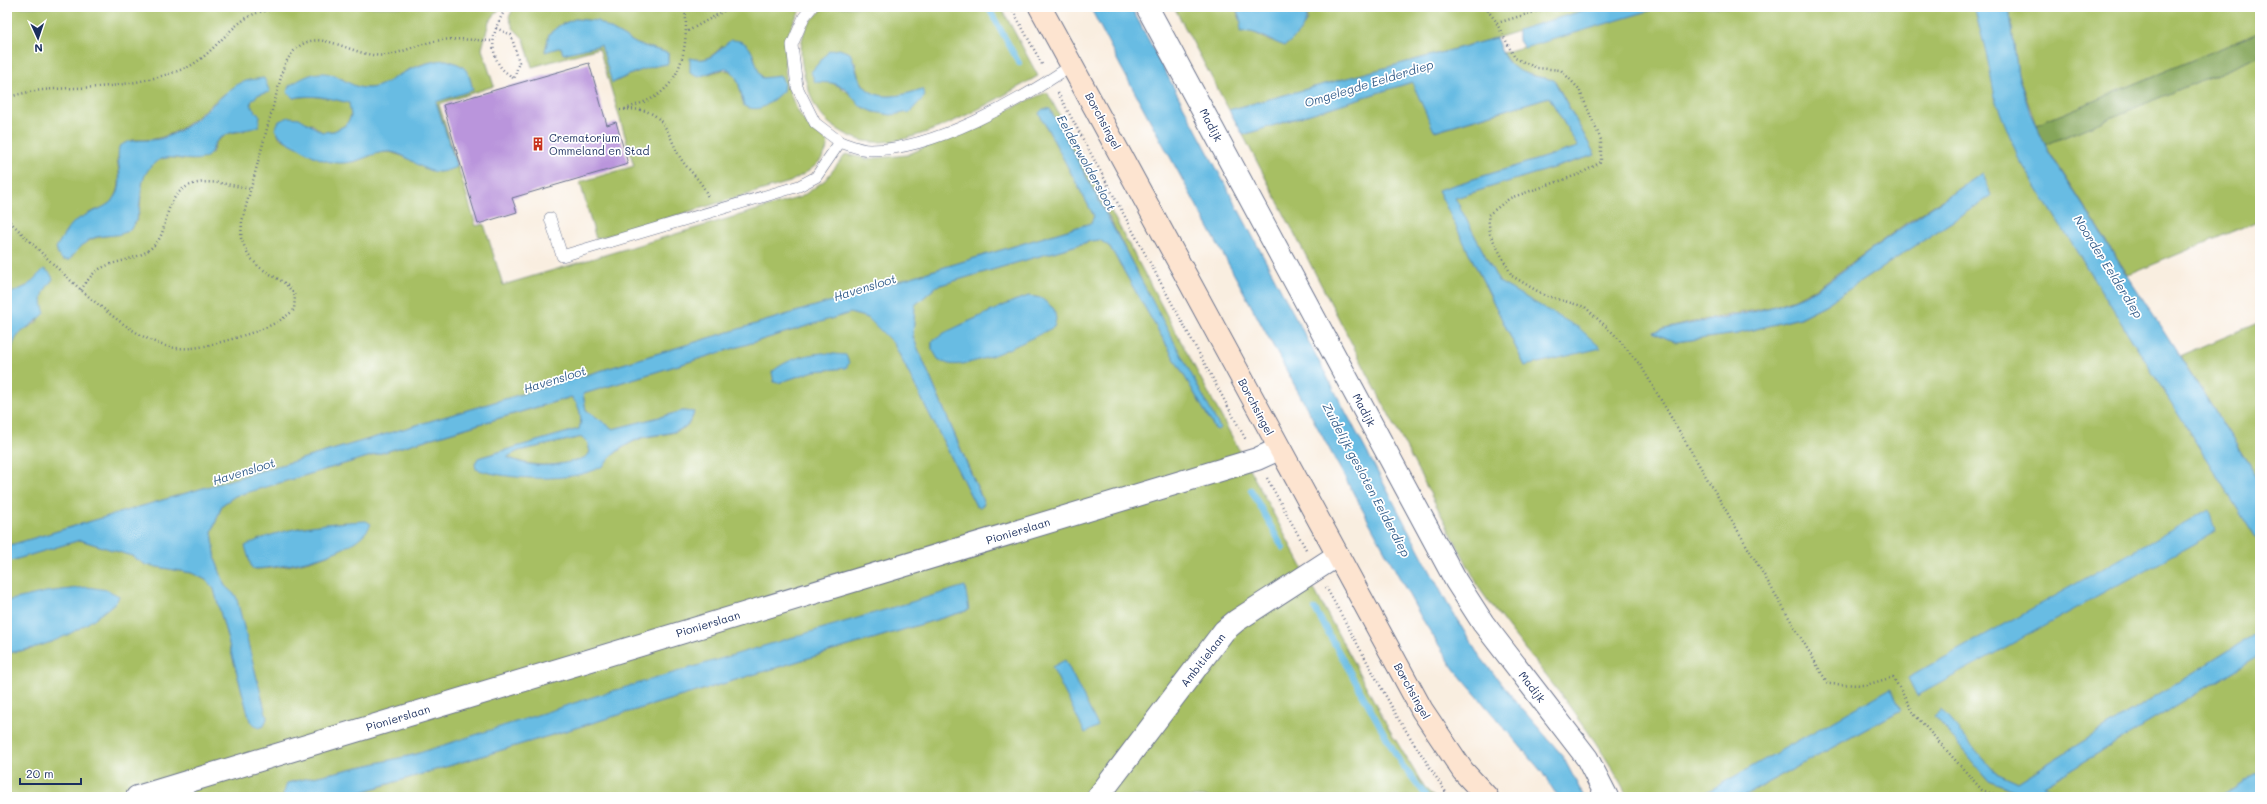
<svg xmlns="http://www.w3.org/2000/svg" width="2267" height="804" font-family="Mali,sans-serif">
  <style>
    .green { fill: #a7bf64; stroke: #617761; fill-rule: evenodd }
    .forest { fill: #85a65a; stroke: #506a5c }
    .water { fill: #67bce3; stroke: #4176a0; fill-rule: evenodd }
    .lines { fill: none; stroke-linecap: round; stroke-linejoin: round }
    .stream { stroke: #67bce3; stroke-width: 6 }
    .building { fill: #ba95dc }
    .service-casing { stroke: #69728c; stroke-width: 12 }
    .minor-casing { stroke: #69728c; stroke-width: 24 }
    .secondary-casing { stroke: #69728c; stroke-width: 24 }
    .path { stroke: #69728c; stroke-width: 2.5; stroke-dasharray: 1 3; stroke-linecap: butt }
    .service { stroke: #fff; stroke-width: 11 }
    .minor { stroke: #fff; stroke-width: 22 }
    .secondary { stroke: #fde4d0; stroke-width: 22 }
    .labels { text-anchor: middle; stroke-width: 3.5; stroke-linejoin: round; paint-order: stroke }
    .street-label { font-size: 11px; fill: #1b2f5e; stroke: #fff }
    .poi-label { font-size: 11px; fill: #1b2f5e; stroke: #fff; text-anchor: start }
    .water-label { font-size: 12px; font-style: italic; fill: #36608d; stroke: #fff }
  </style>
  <rect width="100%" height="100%" fill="#fff"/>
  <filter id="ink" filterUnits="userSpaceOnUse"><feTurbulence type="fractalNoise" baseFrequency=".025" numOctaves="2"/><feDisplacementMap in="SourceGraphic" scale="8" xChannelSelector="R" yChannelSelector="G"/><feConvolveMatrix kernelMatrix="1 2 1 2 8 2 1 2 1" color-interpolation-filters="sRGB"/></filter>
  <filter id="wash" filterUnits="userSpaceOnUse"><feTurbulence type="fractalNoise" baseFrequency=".012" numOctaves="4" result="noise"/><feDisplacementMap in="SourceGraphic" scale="16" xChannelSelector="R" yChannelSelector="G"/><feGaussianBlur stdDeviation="0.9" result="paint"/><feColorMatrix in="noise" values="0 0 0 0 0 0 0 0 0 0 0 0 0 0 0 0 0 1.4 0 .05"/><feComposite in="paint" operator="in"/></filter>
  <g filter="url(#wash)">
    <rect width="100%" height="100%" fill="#f9eee0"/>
    <g class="green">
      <path d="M 7,7 L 501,7 L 489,22 L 482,49 L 494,86 L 439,104 L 476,226 L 484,224 L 503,285 L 801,197 L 825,180 L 846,154 L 867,159 L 907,155 L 1047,92 L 1389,729 L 1424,787 L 1434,797 L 345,797 L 969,610 L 413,755 L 287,783 L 284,797 L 7,797 L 7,653 L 32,649 L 72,589 L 7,601 L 7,562 L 80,540 L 132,556 L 146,565 L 192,573 L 206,580 L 214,589 L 250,721 L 264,726 L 267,718 L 236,597 L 225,586 L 216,561 L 212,532 L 222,505 L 235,496 L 572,397 C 580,405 583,418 579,429 L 478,458 L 486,472 L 501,474 L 603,466 C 612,454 626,444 640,439 C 659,432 689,438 694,412 L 683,411 L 613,429 L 586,410 L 583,394 L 850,313 L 868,318 L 894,344 L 976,506 L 980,507 L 984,503 L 913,337 L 915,305 L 937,286 L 1091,241 L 1100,240 L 1110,247 L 1215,429 L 1111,221 L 1050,109 L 1043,109 L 1039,113 L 1094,216 L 1091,223 L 593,373 L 7,546 L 7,393 L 9,391 C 12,375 6,351 17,337 C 21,331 31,326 37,322 L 42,293 L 53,279 L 44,269 L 27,286 L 7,295 ZM 446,60 C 467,66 468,70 473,90 L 436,102 L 456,167 L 438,172 L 424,168 L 408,158 L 390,152 L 377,153 L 354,162 L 294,145 L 280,138 L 275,129 L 312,124 L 322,132 L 334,131 L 346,125 L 351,116 L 350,103 C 329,98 313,94 293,98 L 339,77 C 347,82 355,88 365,88 C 382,90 395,76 410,69 C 421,64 434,61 446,60 ZM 249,80 L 257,95 L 251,102 L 252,108 L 260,116 L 244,131 L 229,133 L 216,142 L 212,153 C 205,155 198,158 191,159 C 180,161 174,155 161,159 C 130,170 149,211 132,227 C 122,237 104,234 92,239 C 83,242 75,253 69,260 L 58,255 L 56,248 C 63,235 75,221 89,213 C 95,210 101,209 106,206 C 123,196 120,174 117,159 L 132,140 C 190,144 202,99 249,80 ZM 1029,296 L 1041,298 L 932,349 L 932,342 L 961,325 L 1014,301 ZM 801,356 L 846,368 L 814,371 L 778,383 ZM 344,522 L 369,528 C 343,557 289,569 252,569 L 257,540 L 299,528 Z"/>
      <path d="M 514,7 L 803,7 C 777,39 780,88 805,122 C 810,129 820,136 828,142 C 826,163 807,172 790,182 L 596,239 L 580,182 L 634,166 L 599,48 L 532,67 L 524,39 L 513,28 L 509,17 ZM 575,19 L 597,21 L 637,44 L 668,53 L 668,64 C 647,66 631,74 613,83 L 601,44 L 563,54 L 561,47 L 545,51 L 549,34 L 560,25 ZM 722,46 L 754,56 L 757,69 L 762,78 L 770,78 L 744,106 C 737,81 740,62 709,74 L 690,58 C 705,62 712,57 722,46 Z"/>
      <path d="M 824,7 L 1001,7 L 1038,76 C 995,100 923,145 873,142 C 862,142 848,136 839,130 C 826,123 815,110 811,96 C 803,75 796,49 806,28 C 810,20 819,14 824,7 ZM 855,61 C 856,67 857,74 860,79 C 872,105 902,96 922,89 L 874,112 C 857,104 850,90 832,83 Z"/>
      <path d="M 1174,7 L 1236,7 C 1238,26 1257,34 1272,42 L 1307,21 L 1307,7 L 1595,7 L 1496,38 L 1229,110 Z"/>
      <path d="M 1662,7 L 1974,7 L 2019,159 L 2260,545 L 2260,631 L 2018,782 L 1994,771 L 1941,711 L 1934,716 L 1988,780 L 2033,797 L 1742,797 L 1901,710 L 1891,689 L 1698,797 L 1628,797 C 1589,721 1530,660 1481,591 L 1243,135 L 1412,82 L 1435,131 L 1549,97 L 1578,147 L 1438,190 L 1525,366 L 1552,313 L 1499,282 L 1455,198 L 1595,155 L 1555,81 L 1516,71 L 1502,53 ZM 1983,173 L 1991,196 L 1825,305 L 1800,318 L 1737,334 L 1675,342 L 1653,332 L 1688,323 L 1771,307 L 1795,299 L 1820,286 L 1905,224 ZM 2209,510 L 1917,696 L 1909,678 Z"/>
      <polygon points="2009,7 2260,7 2260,32 2036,125 2018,75"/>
      <polygon points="2260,56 2260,220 2128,275 2045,145"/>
      <polygon points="2260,322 2260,482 2180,356"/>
      <path d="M 582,437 L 588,443 L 590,452 C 587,458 581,459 574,461 C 550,467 531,467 507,457 L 518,451 Z"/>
      <polygon points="2260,655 2260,772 2221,797 2070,797 2044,786"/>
    </g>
    <polygon class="forest" points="2260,32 2260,56 2045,145 2036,125"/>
    <g class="water">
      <polygon points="1090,7 1131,7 1447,603 1478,654 1517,703 1562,755 1584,797 1558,797 1542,772 1454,669 1421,617 1121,67"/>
      <path d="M 1236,7 L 1307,7 C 1307,27 1300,33 1285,46 C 1269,41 1256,29 1240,32 L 1241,21 Z"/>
      <polygon points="1595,7 1662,7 1524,48 1518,39 1518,30"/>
      <polygon points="1974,7 2009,7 2018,75 2030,113 2048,151 2260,482 2260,545 2019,159 1996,102 1986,52"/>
      <path d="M 575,19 L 597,21 L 637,44 L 668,53 L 668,64 C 647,66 631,74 612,83 L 601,45 L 563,54 L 561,47 L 545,52 L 549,34 L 560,25 Z"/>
      <path d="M 1496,38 C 1499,43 1499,47 1502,52 C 1511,74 1534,76 1554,80 L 1595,155 L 1455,198 L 1499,282 L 1579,328 L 1601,348 L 1525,366 L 1438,190 L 1578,147 L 1549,97 L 1434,131 L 1412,82 L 1243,135 L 1229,110 Z"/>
      <path d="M 731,40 C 756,40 752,61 762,78 L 781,76 L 784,83 L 783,91 C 770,102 762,114 744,106 C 741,95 738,65 722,69 C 714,70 706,75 698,77 L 690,73 L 690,58 C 711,64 716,51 731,40 Z"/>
      <path d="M 839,49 L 850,53 C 855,62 855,71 860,80 C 872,104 902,96 922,89 L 925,96 L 910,112 L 891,115 L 874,112 L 860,106 L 845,88 L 832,83 L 815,82 L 811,72 L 829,51 Z"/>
      <path d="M 446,60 C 467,66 468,70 473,90 L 436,102 L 457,167 C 451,169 444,172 439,172 C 421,172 408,154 391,152 C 382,151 372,155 364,158 C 340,168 322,162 301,149 C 290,143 281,140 275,129 L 279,121 L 289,117 L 299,118 L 322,132 L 334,131 L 346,125 L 351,116 L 349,103 C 329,98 313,94 293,98 L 287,92 L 289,86 C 310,73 323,67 345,81 C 351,84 358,88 365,88 C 379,89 388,81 399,75 C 414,67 429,61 446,60 Z"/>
      <path d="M 264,78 L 270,92 L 257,95 L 251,102 L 252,108 L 260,116 L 258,127 C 245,131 226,130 216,142 C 211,149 212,157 201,159 C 181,163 164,148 148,170 C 136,187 145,212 131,228 C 121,239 104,233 91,239 C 83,243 75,253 69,260 L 63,260 L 58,255 L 56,248 C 61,239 66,230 73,223 C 86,211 111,210 118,192 C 123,177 116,162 119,147 C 132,136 147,143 163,138 C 192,129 213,101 238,84 L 249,80 Z"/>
      <path d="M 1043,109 L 1050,109 L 1220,428 L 1218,430 L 1215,429 L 1110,247 L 1100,240 L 1091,241 L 937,286 L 915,305 L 913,337 L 984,504 L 980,507 L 976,506 L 894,344 L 868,318 L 850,313 L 583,394 L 586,410 L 613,429 L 683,411 L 694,412 C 688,437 660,432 641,438 C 630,442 617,450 610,458 C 607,461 605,465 601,467 C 572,483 507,480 476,469 L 475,464 L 478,458 L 579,429 C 583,418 580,405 571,397 L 235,496 L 222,505 L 212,532 L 216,561 L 225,586 L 236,596 L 267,718 L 264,726 L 259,728 L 250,721 L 214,589 L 206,580 L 192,573 L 146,565 L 132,556 L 80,540 L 7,562 L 7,546 L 593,373 L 1091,223 L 1094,216 L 1039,113 ZM 582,437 L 588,443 L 590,452 C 587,458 581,459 574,461 C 550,467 530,468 507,457 L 518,451 Z"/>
      <path d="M 1983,173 L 1991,196 L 1825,305 L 1799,318 L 1737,334 L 1675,342 L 1653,332 C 1698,320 1752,316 1794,300 C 1823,289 1848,266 1873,248 C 1909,222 1946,198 1983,173 Z"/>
      <path d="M 44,269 L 50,273 L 53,279 C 43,291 39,298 45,313 C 37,322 21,330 16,338 C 7,353 13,375 9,391 L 7,393 L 7,295 L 27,286 Z"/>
      <path d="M 1029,296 L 1041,298 L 1054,309 L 1056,319 L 1054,327 C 1032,338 973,369 949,364 C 945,363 941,361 938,359 L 932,349 L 932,342 L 944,333 L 961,325 L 1014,301 Z"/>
      <path d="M 822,353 L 846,355 L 849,363 L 846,368 L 814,371 L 778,383 L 774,382 L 772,372 C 787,359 804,355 822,353 Z"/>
      <polygon points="2209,509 2215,532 1917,696 1908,678"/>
      <path d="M 366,521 L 371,524 C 357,555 283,568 252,569 L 245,546 C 281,527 327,523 366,521 Z"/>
      <polygon points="965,586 969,610 345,797 284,797 283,795 287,783 413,755 596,696"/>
      <path d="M 87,587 L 107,590 L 119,596 L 117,601 C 83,630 51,647 7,653 L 7,601 L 46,592 Z"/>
      <polygon points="2260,631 2260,655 2044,786 2070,797 2033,797 1988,780 1934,716 1941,710 1994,771 2018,782"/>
      <polygon points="1065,660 1098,726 1085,733 1052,667"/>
      <polygon points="1891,688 1901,710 1742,797 1698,797"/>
      <polygon points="2260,772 2260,797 2221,797"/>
    </g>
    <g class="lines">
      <g class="stream">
        <polyline points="988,7 1019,63"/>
        <polyline points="1251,490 1283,548"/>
        <polyline points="1315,609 1400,762 1427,797"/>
      </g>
    </g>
    <g id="blocks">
      <polygon class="building" points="589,63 607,125 616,122 628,164 512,198 517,212 478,224 443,105"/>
    </g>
  </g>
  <g filter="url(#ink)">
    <use href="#blocks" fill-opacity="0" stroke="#69728c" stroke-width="1"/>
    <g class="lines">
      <g class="service-casing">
        <g id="service">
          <polyline points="812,7 804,17 792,45 797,87 815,123 840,142"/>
          <path d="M 550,218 L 562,256 L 799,186 L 816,177 L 840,142 C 849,145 860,150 870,150 C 934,150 1020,101 1072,65"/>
        </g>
      </g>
      <g class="minor-casing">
        <g id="minor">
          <polyline points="1147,7 1456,581 1483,623 1587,758 1607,797"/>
          <polyline points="137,797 1257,459 1279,449"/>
          <polyline points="1098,797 1224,631 1236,621 1338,555"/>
        </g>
      </g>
      <g class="secondary-casing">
        <polyline id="secondary" points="1040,7 1422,710 1463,771 1487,797"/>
      </g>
      <g class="path">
        <polyline points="1011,7 1043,66"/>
        <polyline points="1485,7 1495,20 1515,58 1537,68 1561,70 1579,89 1601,140 1601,162 1580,174 1510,198 1488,215 1490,234 1512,276 1544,295 1585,307 1614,334 1641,366 1828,684 1866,685 1893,677 1915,715 1982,790 2000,797"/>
        <polyline points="1497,23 1551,7"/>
        <path d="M 496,28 L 511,35 L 519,62 L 514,79 C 510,75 503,71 500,66 C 487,46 495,25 507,7"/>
        <polyline points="688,31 731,7"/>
        <polyline points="1058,93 1246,440"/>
        <path d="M 7,98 C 45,84 85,91 124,84 C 143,81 165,76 183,69 C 212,58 226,27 254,14 C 263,10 277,9 287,7"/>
        <path d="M 625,109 C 636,105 649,101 659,94 C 685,75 688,37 685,7"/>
        <path d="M 620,110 C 632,109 643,108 654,115 C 669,125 673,148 683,162 C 692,174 704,183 708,198"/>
        <path d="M 7,219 C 43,253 127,344 176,348 C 196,350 213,344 232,339 C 257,331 274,327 294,310 L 295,296 L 286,284 L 259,267 L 248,255 L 241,238 L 242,221 L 284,66 C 311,12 349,61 387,55 C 402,53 416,45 431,42 C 451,37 471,40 492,41"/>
        <path d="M 81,290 C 85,284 89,278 94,273 C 109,260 134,262 150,249 C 164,238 163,227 168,212 C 180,171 218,182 250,189"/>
        <polyline points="1267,478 1307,551"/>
        <polyline points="1326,587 1399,720 1449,797"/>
      </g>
      <use href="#service" class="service"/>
      <use href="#minor" class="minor"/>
      <use href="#secondary" class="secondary"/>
    </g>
  </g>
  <defs>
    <g id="building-bare" transform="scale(1.08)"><path d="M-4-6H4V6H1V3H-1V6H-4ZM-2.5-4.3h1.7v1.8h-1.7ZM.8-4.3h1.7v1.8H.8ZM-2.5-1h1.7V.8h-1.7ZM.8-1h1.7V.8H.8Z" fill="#c8321e" stroke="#fff" stroke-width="2.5" paint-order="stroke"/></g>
  </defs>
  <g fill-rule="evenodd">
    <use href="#building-bare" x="538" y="144"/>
  </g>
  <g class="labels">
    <g class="street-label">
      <text transform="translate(1103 121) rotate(62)" y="4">Borchsingel</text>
      <text transform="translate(1211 125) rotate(62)" y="4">Madijk</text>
      <text transform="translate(1256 407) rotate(62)" y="4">Borchsingel</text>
      <text transform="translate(1364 410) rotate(62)" y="4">Madijk</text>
      <text transform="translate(1018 531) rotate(-17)" y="4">Pionierslaan</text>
      <text transform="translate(708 624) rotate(-17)" y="4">Pionierslaan</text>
      <text transform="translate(1203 660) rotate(-52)" y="4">Ambitielaan</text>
      <text transform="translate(1532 687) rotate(53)" y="4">Madijk</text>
      <text transform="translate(1412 691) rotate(61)" y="4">Borchsingel</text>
      <text transform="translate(398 718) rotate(-17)" y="4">Pionierslaan</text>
    </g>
    <g class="poi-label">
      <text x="549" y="142">Crematorium<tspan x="549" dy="13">Ommeland en Stad</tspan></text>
    </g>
    <g class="water-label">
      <text transform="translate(1369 84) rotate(-17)" y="4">Omgelegde Eelderdiep</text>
      <text transform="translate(1086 163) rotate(61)" y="4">Eelderwoldersloot</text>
      <text transform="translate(2108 267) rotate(58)" y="4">Noorder Eelderdiep</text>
      <text transform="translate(865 288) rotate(-17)" y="4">Havensloot</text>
      <text transform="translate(555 380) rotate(-17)" y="4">Havensloot</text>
      <text transform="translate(244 472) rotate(-17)" y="4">Havensloot</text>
      <text transform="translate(1366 480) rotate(62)" y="4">Zuidelijk gesloten Eelderdiep</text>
    </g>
  </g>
  <rect width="2267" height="804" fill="none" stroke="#fff" stroke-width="24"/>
  <g transform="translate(38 38) rotate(177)" stroke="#ffffff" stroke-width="3" paint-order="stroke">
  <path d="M0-3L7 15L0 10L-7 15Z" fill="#1b2f5e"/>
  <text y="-6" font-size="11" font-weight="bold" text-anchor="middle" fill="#1b2f5e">N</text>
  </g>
  <path d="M20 778v6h61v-6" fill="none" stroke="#1b2f5e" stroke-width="2"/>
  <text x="26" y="778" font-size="12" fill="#1b2f5e" stroke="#ffffff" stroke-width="3" paint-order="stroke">20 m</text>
</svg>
